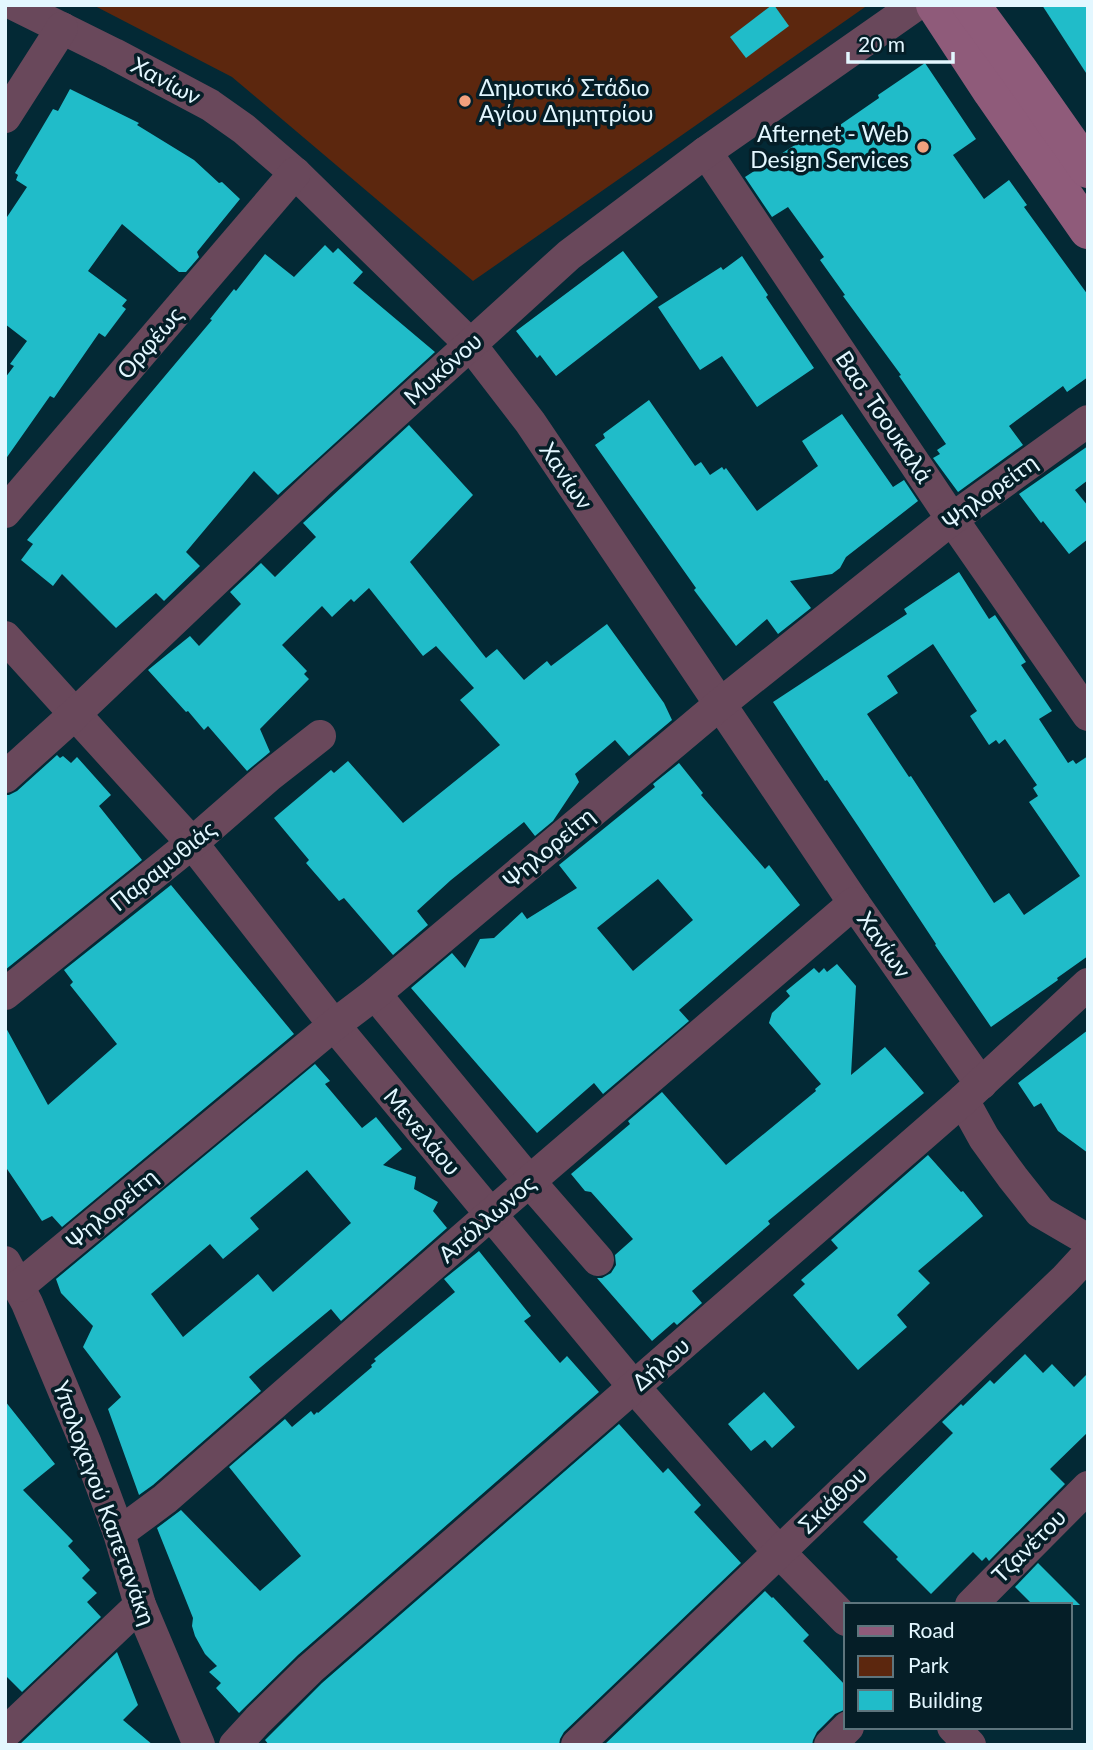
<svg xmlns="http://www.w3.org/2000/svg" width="1093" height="1750" font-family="Lato,sans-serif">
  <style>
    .green { fill: #5c270e }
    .building { fill: #20bcc9; fill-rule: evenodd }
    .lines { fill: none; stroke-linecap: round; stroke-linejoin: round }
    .street { stroke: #69485b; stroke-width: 32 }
    .secondary { stroke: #8f5b7a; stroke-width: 38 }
    .poi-dot { fill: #f2a17e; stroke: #051e27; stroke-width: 2.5 }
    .labels { text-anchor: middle; stroke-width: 7; stroke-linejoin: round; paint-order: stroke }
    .street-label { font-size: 23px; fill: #e3f7ff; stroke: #051e27 }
    .poi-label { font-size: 23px; fill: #e3f7ff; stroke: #051e27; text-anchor: start }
  </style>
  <rect width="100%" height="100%" fill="#032935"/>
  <polygon class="green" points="93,5 868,5 473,281 232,77"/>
  <g class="building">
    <polygon points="772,5 774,5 789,26 746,58 730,37"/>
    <polygon points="1042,5 1088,5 1088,76"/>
    <polygon points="925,63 976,139 953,155 984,199 1009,180 1027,205 1024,207 1088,295 1088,377 1067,392 1063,386 1009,426 1023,445 958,492 933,458 940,454 937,450 946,444 899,376 901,375 843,296 845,295 820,260 824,257 788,207 772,217 745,177 820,129 824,136 879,98 878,95"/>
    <polygon points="70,89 139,123 137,125 194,160 219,183 222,182 240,199 197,252 199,257 186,272 179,272 122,224 88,271 127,300 122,306 126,309 105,337 99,333 54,398 50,396 5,460 5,378 14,366 10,364 27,341 5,324 5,220 27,187 16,180 18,175 15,173 53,109 58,111"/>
    <polygon points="325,245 333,253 338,248 363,272 353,283 435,352 278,495 254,471 186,552 200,566 164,601 156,593 116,628 62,574 53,586 21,560 33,544 27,540 212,320 210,319 234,289 236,291 265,254 294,277"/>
    <polygon points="623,251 658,297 556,376 540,355 537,358 516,331"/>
    <polygon points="742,256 768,295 766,297 814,368 757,407 722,356 700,370 658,307 721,267 723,270"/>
    <polygon points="649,400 695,466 701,462 710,475 722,467 724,470 726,468 757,511 818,466 802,441 842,414 893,487 904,480 918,501 846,557 840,568 832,574 790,581 811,608 778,634 767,619 736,646 694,590 696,588 595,445 605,438 603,434"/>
    <polygon points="409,425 473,495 410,562 486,658 497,649 524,680 547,661 551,666 607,624 664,703 672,720 629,756 615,740 575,774 579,782 553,821 535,836 524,822 451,880 417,911 428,925 393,955 344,898 339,901 306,863 309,860 274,818 331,770 334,773 348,761 403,823 500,745 460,700 474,688 436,646 423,656 369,588 354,602 351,599 332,617 322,606 282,645 307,671 304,674 309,679 260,729 270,752 247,771 208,726 204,730 188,711 186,712 148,670 190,636 199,646 241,604 230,592 261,563 275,577 316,537 303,523"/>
    <polygon points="1088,446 1088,480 1075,490 1088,506 1088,539 1069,554 1043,521 1041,523 1019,494"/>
    <path d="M 959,572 L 989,619 L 995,615 L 1026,662 L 1021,665 L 1052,711 L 1039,719 L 1068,763 L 1073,760 L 1076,764 L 1088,756 L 1088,956 L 1057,978 L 1058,980 L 991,1027 L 935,945 L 936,944 L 858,826 L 827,780 L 825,781 L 773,702 L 907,614 L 904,609 ZM 933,644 L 977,711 L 970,716 L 989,745 L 996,740 L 999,744 L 1005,739 L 1037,785 L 1033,788 L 1038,796 L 1029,802 L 1080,876 L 1024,915 L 1009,893 L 994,903 L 911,776 L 909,777 L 867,714 L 898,693 L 887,676 Z"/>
    <polygon points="57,755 60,758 63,756 71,763 77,757 111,795 99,806 142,860 5,970 5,795 9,795 17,791"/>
    <path d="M 679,763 L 703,793 L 701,795 L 765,869 L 769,865 L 800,905 L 679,1010 L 689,1021 L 603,1094 L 594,1083 L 537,1133 L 411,988 L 452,953 L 465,968 L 480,939 L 494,938 L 522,912 L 527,919 L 577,888 L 559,865 L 655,787 L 653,784 ZM 658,879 L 693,920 L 633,971 L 597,928 Z"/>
    <polygon points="171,885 294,1034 62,1227 52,1216 42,1221 5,1166 5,1026 48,1105 117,1044 70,985 73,982 64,970"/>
    <polygon points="837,964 856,986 851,1075 885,1047 924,1093 768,1221 770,1224 692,1291 702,1303 677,1325 674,1322 652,1341 597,1278 602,1278 611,1273 616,1265 615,1255 633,1239 591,1192 585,1191 571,1174 630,1124 628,1121 662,1092 726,1165 816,1091 815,1089 821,1084 769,1023 772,1013 790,996 786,991 814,968 819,973 824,968 827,972"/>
    <polygon points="1088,1030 1088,1153 1058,1131 1041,1103 1034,1107 1018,1083"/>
    <path d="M 315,1064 L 330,1081 L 325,1084 L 362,1128 L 376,1117 L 402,1149 L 383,1165 L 416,1177 L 414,1189 L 438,1202 L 433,1211 L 447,1228 L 341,1321 L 331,1309 L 249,1377 L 261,1391 L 153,1485 L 139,1495 L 108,1409 L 121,1397 L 83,1347 L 93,1326 L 61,1293 L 56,1279 ZM 307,1170 L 351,1223 L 273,1292 L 258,1274 L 183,1337 L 151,1294 L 210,1244 L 223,1259 L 259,1229 L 250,1218 Z"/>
    <polygon points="928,1155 961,1192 963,1191 983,1216 918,1271 930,1283 897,1315 907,1327 858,1370 793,1295 805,1284 801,1280 838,1248 831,1240"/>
    <polygon points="479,1251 531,1316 524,1321 560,1363 567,1356 599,1392 298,1655 239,1713 216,1688 221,1683 209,1672 217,1666 205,1654 195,1636 192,1626 193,1618 157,1528 181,1510 260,1591 301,1556 229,1467 285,1419 292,1427 311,1411 314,1415 317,1412 318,1413 372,1367 371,1365 376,1361 374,1359 455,1292 444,1279"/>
    <polygon points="1025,1354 1043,1373 1052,1364 1074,1387 1088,1373 1088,1432 1050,1469 1065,1484 989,1561 986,1557 982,1561 973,1552 931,1594 896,1559 898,1557 863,1522 953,1433 942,1422 961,1404 963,1406 990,1380 994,1384"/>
    <polygon points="764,1392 795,1427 772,1448 765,1440 751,1451 728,1424"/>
    <polygon points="5,1401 55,1464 23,1490 73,1541 68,1546 90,1570 82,1578 97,1593 87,1602 101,1617 22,1692 5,1675"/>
    <polygon points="619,1424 663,1473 668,1468 701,1505 694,1512 741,1563 564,1732 560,1739 559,1745 269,1745 265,1740 322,1683"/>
    <polygon points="1038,1563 1080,1605 1033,1605 1015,1587"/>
    <polygon points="765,1591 772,1598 773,1597 809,1635 803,1641 846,1686 846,1709 835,1714 817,1732 813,1740 812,1745 604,1745"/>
    <polygon points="117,1652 138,1705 123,1720 153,1745 19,1745"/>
  </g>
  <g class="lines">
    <g class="street">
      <polyline points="15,5 114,54 210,105 244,129 295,173 470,344 530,422 854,903 981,1084"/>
      <polyline points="5,117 62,28"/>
      <polyline points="706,152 952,519 1088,715"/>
      <polyline points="5,512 295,173"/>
      <polyline points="5,637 192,843 334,1025 634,1387 779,1552 846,1620"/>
      <polyline points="5,777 75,714 320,481 569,255 706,152 916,5"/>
      <polyline points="5,994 192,843 269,776 320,736"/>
      <polyline points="375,994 530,1182 598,1260"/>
      <polyline points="963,1100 984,1138 1013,1178 1040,1212 1088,1240"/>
      <polyline points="5,1262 27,1303 86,1444 119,1533 140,1605 199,1745"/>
      <polyline points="19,1286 334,1025 375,994 719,705 952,519 1088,421"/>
      <polyline points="119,1533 165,1499 490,1215 854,903"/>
      <polyline points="971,1605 1088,1487"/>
      <polyline points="953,1727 970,1745"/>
      <polyline points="5,1733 140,1605"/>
      <polyline points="235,1745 258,1720 310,1669 963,1100 1088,984"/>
      <polyline points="577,1745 1065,1279 1088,1254"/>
      <polyline points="830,1745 848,1727"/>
    </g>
    <g class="secondary">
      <polyline points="935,5 992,92 1088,230"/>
      <polyline points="971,5 1020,72 1088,169"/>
    </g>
  </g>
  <g class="poi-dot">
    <circle cx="465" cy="101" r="7"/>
    <circle cx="923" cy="147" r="7"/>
  </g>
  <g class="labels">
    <g class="street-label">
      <text transform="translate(166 81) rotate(28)" y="8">Χανίων</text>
      <text transform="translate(150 343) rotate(-49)" y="8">Ορφέως</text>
      <text transform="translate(443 369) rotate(-42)" y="8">Μυκόνου</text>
      <text transform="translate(884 417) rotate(56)" y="8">Βασ. Τσουκαλά</text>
      <text transform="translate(566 476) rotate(56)" y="8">Χανίων</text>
      <text transform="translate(990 492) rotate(-36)" y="8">Ψηλορείτη</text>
      <text transform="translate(549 848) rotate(-40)" y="8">Ψηλορείτη</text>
      <text transform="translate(163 866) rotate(-39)" y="8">Παραμυθιάς</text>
      <text transform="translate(884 945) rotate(55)" y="8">Χανίων</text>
      <text transform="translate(422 1132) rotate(50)" y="8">Μενελάου</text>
      <text transform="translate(112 1209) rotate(-40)" y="8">Ψηλορείτη</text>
      <text transform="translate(487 1219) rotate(-41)" y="8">Απόλλωνος</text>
      <text transform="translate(661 1364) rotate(-41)" y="8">Δήλου</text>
      <text transform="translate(833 1500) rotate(-44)" y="8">Σκιάθου</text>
      <text transform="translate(104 1503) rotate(70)" y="8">Υπολοχαγού Καπετανάκη</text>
      <text transform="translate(1029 1546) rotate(-45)" y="8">Τζανέτου</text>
    </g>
    <g class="poi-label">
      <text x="479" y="96">Δημοτικό Στάδιο<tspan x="479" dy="26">Αγίου Δημητρίου</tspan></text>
      <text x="909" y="142" text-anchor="end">Afternet - Web<tspan x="909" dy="26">Design Services</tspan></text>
    </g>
  </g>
  <rect width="1093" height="1750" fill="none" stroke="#e3f7ff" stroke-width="14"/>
  <rect x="844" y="1603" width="228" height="126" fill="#051e27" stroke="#5e757d" stroke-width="2"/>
  <rect x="858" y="1626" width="35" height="10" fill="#8f5b7a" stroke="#5e757d" stroke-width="2"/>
  <text x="908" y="1638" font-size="21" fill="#e3f7ff">Road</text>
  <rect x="858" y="1656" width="35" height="21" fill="#5c270e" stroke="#5e757d" stroke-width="2"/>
  <text x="908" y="1673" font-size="21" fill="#e3f7ff">Park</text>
  <rect x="858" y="1690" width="35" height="21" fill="#20bcc9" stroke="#5e757d" stroke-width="2"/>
  <text x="908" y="1708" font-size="21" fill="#e3f7ff">Building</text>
  <path d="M848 52v10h105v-10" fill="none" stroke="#e3f7ff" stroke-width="3.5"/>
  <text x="858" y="52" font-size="21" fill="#e3f7ff" stroke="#051e27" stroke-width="5" paint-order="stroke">20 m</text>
</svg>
